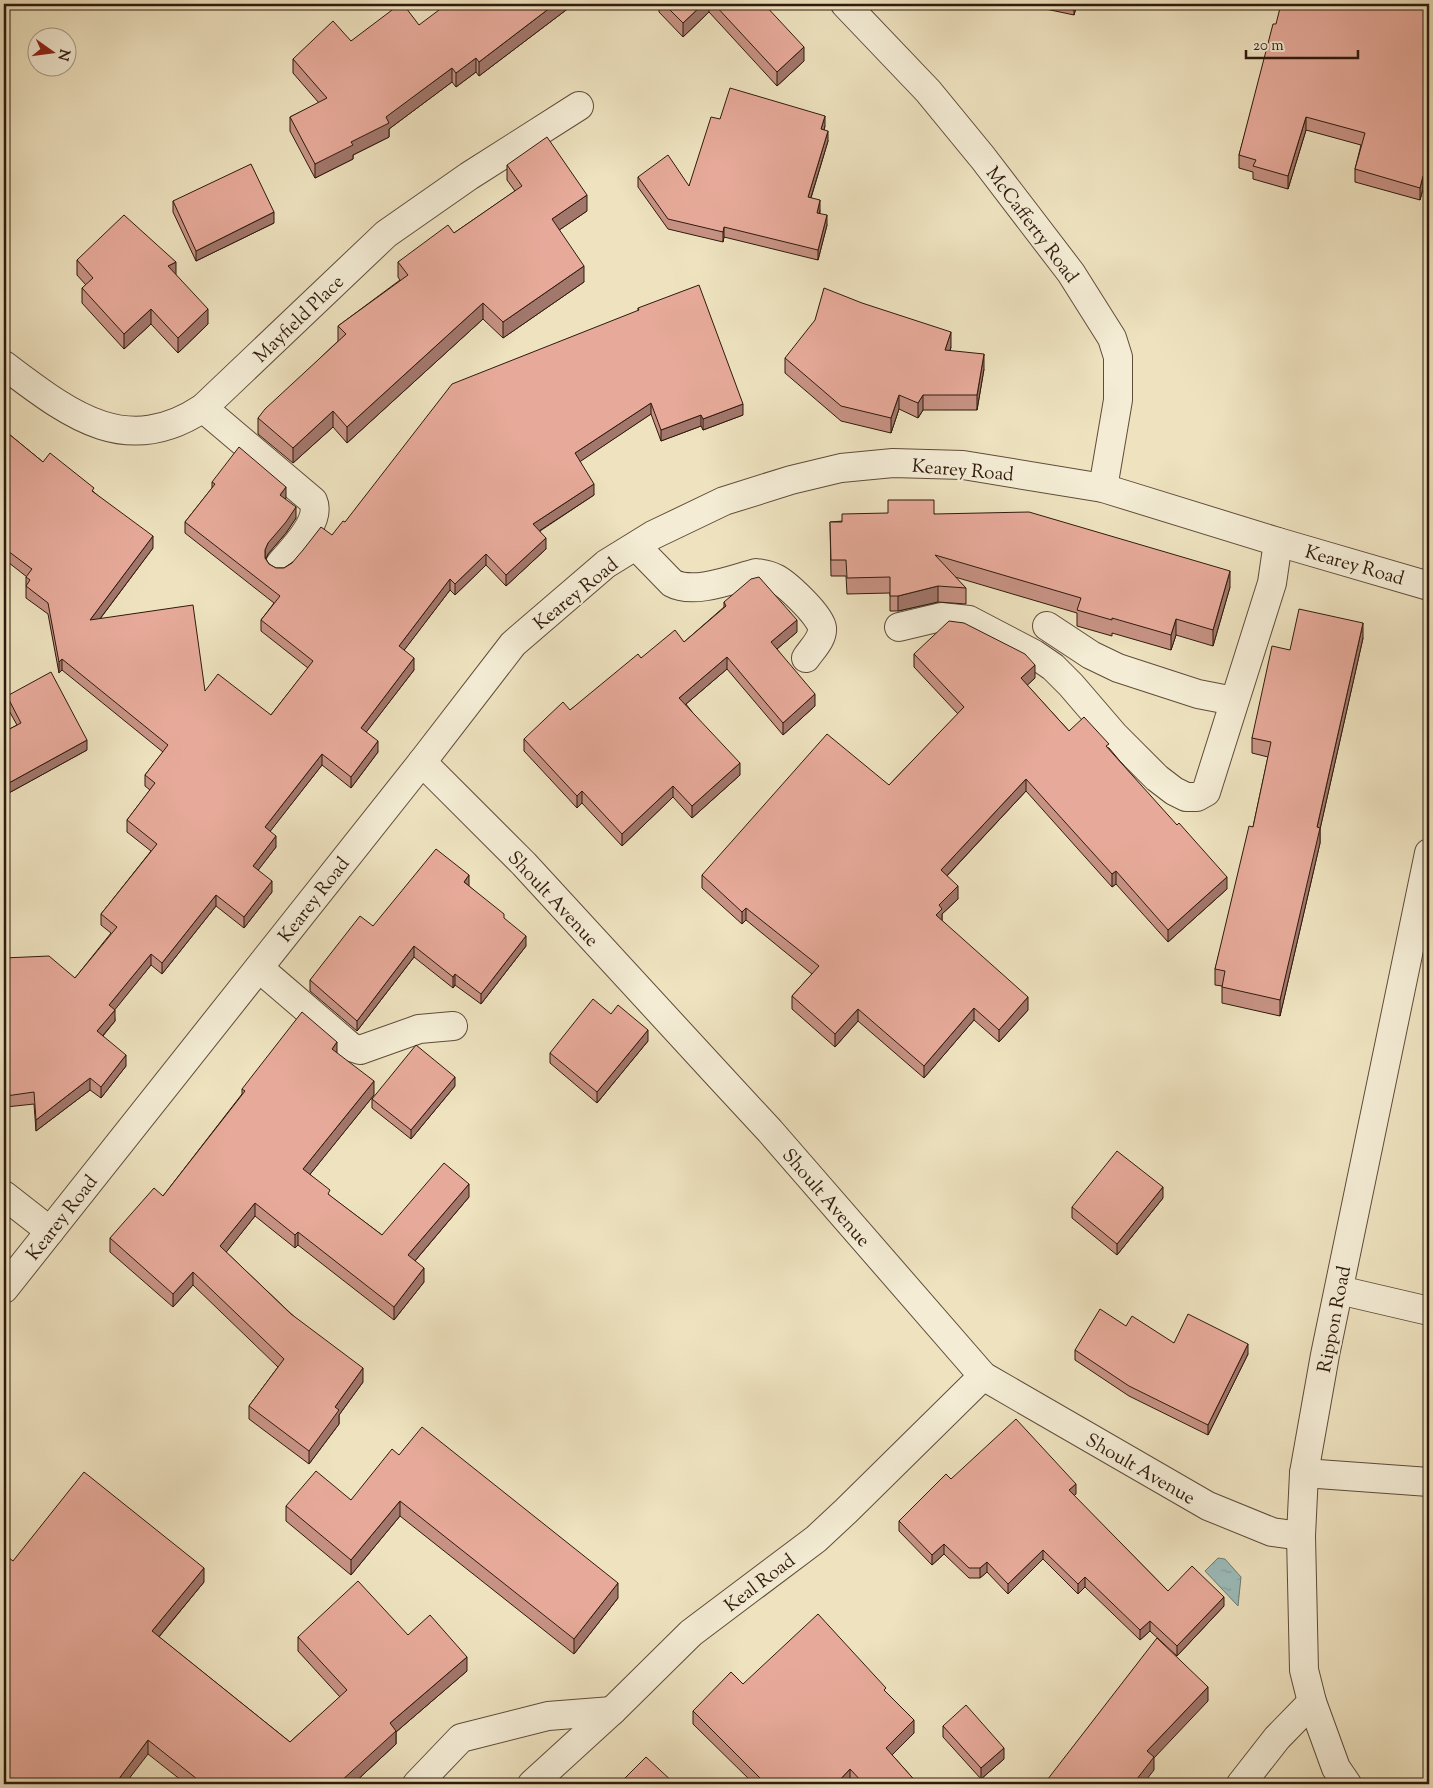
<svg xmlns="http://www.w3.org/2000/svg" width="1433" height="1788" font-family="'Sorts Mill Goudy',serif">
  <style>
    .water { fill: url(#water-ripples); stroke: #707b75 }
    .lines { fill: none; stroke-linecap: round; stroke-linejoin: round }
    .minor-casing { stroke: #5f4c3a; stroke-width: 30 }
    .minor { stroke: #f4ecd5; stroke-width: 28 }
    .wall { fill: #c79284; stroke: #2f1a0d }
    .shaded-wall { fill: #a2776c; stroke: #2f1a0d }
    .building { fill: #e7aa9a; stroke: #2f1a0d }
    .labels { text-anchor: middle; stroke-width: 4.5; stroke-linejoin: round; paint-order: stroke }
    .street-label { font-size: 19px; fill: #2f1a0d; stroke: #f4ecd5 }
  </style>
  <defs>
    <pattern id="water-ripples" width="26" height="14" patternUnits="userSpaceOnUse" patternTransform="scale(1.25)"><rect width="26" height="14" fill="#9cbcba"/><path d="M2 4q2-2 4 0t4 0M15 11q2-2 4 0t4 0" fill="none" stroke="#87a19f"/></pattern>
  </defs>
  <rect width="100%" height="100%" fill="#eee2bf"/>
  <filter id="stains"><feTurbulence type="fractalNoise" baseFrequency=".004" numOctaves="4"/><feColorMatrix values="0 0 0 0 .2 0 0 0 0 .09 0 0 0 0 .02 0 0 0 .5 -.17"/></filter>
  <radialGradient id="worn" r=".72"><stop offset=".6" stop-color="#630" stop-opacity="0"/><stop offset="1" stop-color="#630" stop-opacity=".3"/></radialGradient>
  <polygon class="water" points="1218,1558 1225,1559 1241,1577 1238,1606 1205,1571"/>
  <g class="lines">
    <g class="minor-casing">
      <g id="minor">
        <polyline points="845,4 928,91 983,158 1071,273 1112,338 1118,357 1118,400 1103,488"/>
        <path d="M 4,365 C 68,413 125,460 203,408 L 386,234 L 469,176 L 579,106"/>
        <path d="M 203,408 L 313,501 C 322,521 292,550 280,564"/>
        <path d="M 636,546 L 672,583 C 694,595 733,579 756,573 C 763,574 768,574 775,578 C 786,583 821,616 822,628 C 823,639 812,649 806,658"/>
        <polyline points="1047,626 1091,655 1118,668 1198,694 1234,701"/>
        <polyline points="899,627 941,617 969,620 1034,654 1053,667 1071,685 1114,735 1157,778 1174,791 1186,797 1197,797 1206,792 1272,583 1278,542"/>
        <polyline points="422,762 524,864 720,1077 770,1131 983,1376 1208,1506 1272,1532 1301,1536"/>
        <polyline points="259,968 351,1047 360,1050 419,1029 453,1026"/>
        <polyline points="4,1195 50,1231"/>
        <polyline points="4,1289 422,762 513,644 606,564 653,535 724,501 791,480 841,468 893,463 963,465 1103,488 1278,542 1429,586"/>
        <polyline points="1339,1290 1429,1311"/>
        <polyline points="1304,1473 1429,1482"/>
        <polyline points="417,1784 461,1738 548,1716 612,1711"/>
        <polyline points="532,1784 612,1711 691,1633 816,1539 846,1511 983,1376"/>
        <polyline points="1241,1784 1277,1738 1312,1702"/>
        <polyline points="1347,1784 1336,1768 1312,1702 1304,1670 1301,1536 1304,1473 1325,1355 1429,853"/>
      </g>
    </g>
    <use href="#minor" class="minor"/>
  </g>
  <g class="wall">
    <polygon points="574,4 479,76 476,72 456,87 452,82 389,129 389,137 353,155 353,159 315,178 290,131 290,117 319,103 293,73 293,59 351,41 419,25"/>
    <polygon points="659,4 764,4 804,61 777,86 709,12 683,37 659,12"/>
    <polygon points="1041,4 1077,4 1074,15 1041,8"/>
    <polygon points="1429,4 1429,190 1423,189 1420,200 1355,182 1355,169 1361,145 1306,130 1288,189 1253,179 1253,172 1239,168 1239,155 1276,24"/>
    <polygon points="720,119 825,126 824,130 828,141 811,198 820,210 820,214 827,225 818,260 724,237 723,242 668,229 638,187 638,177 689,186"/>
    <polygon points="507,165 587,211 559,230 584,282 503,338 483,319 347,443 333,427 293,463 258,434 258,418 338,341 338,326 400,280 398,277 398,262 454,233 515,191 507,180"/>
    <polygon points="173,201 274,223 196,261 173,212"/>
    <polygon points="77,260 176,275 208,324 178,353 151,324 124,349 82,303 82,288 86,285 77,275"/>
    <polygon points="638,308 743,415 703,430 701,426 661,441 651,414 580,461 594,495 540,531 546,549 506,586 486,565 455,595 450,590 404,650 414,670 366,732 378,752 351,788 322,765 270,831 276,847 258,870 272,892 244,928 216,906 162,974 151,965 114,1010 115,1021 103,1036 126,1066 101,1098 90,1090 36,1131 34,1104 6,1107 4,1089 4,958 75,978 111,933 101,925 101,914 151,851 127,832 127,820 150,790 145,786 145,775 163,752 62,670 59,673 48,614 26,598 26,577 27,577 4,559 4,430 43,462 94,492 153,548 100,619 205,691 271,715 308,668 261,631 261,620 274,603 185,533 185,522 212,488 212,482 286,498 285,499 296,518 286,533 268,554 266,559 269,564 276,568 284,568 332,535 345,522 638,311"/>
    <polygon points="951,347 950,351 984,369 977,410 923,410 918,418 899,409 891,433 841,421 785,373 785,358"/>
    <polygon points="934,514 1230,587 1213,646 1176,635 1171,650 1112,633 1112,636 1077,626 1077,613 955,577 966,588 966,604 938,602 898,611 890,611 890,593 847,594 846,576 831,576 830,522"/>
    <polygon points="724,602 797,632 777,649 815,706 783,735 727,669 686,704 740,775 692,818 673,797 622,846 582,803 577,808 524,751 524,739 570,710 641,658 684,642 724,607"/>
    <polygon points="1363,638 1320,829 1320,843 1280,1016 1222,1003 1222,986 1215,985 1215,969 1253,827 1268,757 1252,753 1252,738 1290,650"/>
    <polygon points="914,654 1035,678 1027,685 1069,731 1109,748 1227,889 1168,942 1116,884 1112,887 1026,791 947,876 958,899 942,914 942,921 1028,1010 999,1042 974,1020 924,1078 858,1021 835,1047 792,1009 792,996 812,974 746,920 742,924 702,888 702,875 889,785 958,714 914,667"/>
    <polygon points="7,696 87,750 7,794 4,789 4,732 17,725 7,707"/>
    <polygon points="469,886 504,919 526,946 481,1004 455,985 453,988 414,957 357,1031 310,991 310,980 373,926"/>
    <polygon points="611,1014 648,1041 597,1103 550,1063 550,1053"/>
    <polygon points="337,1053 374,1095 310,1174 330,1196 382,1235 469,1197 415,1261 424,1282 394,1320 298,1245 295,1248 255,1216 226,1252 363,1382 339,1415 339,1424 309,1464 249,1419 249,1406 278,1367 193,1285 173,1307 110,1252 110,1238 163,1196 242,1094 242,1089"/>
    <polygon points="455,1086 411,1139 372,1108 372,1099"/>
    <polygon points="1163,1198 1117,1255 1072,1218 1072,1207"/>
    <polygon points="1126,1326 1174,1343 1248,1354 1208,1435 1129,1396 1075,1360 1075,1350"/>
    <polygon points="399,1455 618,1598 574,1654 400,1516 351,1575 286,1521 286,1506 351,1500"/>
    <polygon points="951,1479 1076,1494 1074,1496 1168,1591 1224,1606 1177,1656 1150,1631 1140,1640 1085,1587 1078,1594 1043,1559 1008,1594 987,1572 980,1578 969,1578 944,1554 932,1565 899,1531 899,1521"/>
    <polygon points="13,1561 204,1582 159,1637 290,1742 340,1697 298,1651 298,1637 408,1635 467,1671 396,1732 396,1744 353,1784 186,1784 148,1754"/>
    <polygon points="743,1684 886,1692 914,1733 892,1755 918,1784 853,1784 850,1782 848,1784 754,1784 693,1724 693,1711"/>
    <polygon points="943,1726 1004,1759 981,1779 943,1737"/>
  </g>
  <g class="shaded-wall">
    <polygon points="555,4 574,4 479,76 479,62"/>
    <polygon points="703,4 709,4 709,12 683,37 683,23"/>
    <polygon points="1075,4 1077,4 1074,15 1074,10"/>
    <polygon points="804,47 804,61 777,86 777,72"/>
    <polygon points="476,58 476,72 456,87 456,73"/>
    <polygon points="452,68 452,82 389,129 389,137 353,155 353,159 315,178 315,164 351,142"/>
    <polygon points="825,116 825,126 821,140 821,129"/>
    <polygon points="1306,117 1306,130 1288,189 1288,176"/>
    <polygon points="828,131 828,141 808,207 808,197"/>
    <polygon points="1423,176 1423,189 1420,200 1420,188"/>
    <polygon points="587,195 587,211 552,235 552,219"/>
    <polygon points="820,200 820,210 817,223 817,213"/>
    <polygon points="274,212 274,223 196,261 196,251"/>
    <polygon points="827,215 827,225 818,260 818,250"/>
    <polygon points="724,227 724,237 723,242 723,232"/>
    <polygon points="176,262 176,277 168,266"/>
    <polygon points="584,266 584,282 503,338 503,322"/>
    <polygon points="483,303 483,319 347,443 347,427"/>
    <polygon points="151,309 151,324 124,349 124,334"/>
    <polygon points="208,309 208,324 178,353 178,338"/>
    <polygon points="951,332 951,347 945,365 945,350"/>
    <polygon points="984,354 984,369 977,410 977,395"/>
    <polygon points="899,395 899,409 891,433 891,418"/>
    <polygon points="923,395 923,410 918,418 918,403"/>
    <polygon points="651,403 651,414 575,465 575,453"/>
    <polygon points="743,404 743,415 703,430 703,419"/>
    <polygon points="333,411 333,427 293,463 293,448"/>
    <polygon points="701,415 701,426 661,441 661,430"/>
    <polygon points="594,484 594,495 533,535 533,524"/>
    <polygon points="286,487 286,498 280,506 280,495"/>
    <polygon points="296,507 296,518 286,533 268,554 265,561 265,550 268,543"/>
    <polygon points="153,536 153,548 90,632 90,620"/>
    <polygon points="546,538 546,549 506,586 506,575"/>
    <polygon points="486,554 486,565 455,595 455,584"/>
    <polygon points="1230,571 1230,587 1213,646 1213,630"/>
    <polygon points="450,579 450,590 399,657 399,646"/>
    <polygon points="938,586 938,602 898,611 898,596"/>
    <polygon points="1176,619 1176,635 1171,650 1171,635"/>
    <polygon points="797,620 797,632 771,654 771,642"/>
    <polygon points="1363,623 1363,638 1320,829 1320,843 1280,1016 1280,1000 1317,827"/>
    <polygon points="727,657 727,669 679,710 679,698"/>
    <polygon points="414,658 414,670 361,739 361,728"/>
    <polygon points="62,659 62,670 59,673 59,662"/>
    <polygon points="1035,665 1035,678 1021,691 1021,678"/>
    <polygon points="815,694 815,706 783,735 783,723"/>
    <polygon points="87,740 87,750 7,794 7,784"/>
    <polygon points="378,741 378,752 351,788 351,777"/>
    <polygon points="322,754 322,765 265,838 265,827"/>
    <polygon points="740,763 740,775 692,818 692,806"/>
    <polygon points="1026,779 1026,791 941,882 941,870"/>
    <polygon points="673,786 673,797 622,846 622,834"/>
    <polygon points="582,791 582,803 577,808 577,796"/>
    <polygon points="276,836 276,847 253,877 253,866"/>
    <polygon points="1116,871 1116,884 1112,887 1112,874"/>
    <polygon points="469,875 469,886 464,882"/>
    <polygon points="1227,877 1227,889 1168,942 1168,930"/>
    <polygon points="272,881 272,892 244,928 244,917"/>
    <polygon points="958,886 958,899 942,914 942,921 936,915 939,905"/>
    <polygon points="216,895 216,906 162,974 162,963"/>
    <polygon points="746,908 746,920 742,924 742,912"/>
    <polygon points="526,936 526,946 481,1004 481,994"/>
    <polygon points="414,946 414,957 357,1031 357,1021"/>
    <polygon points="151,954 151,965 109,1017 109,1005"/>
    <polygon points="455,974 455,985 453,988 453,977"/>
    <polygon points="1028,997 1028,1010 999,1042 999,1030"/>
    <polygon points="974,1008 974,1020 924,1078 924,1066"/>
    <polygon points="858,1009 858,1021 835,1047 835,1034"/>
    <polygon points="115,1010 115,1021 97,1042 97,1031"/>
    <polygon points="648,1030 648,1041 597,1103 597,1092"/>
    <polygon points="337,1042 337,1056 332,1049"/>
    <polygon points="126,1055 126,1066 101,1098 101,1087"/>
    <polygon points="455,1077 455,1086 411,1139 411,1130"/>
    <polygon points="90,1078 90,1090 36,1131 36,1120"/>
    <polygon points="374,1081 374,1095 303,1183 303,1169"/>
    <polygon points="469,1184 469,1197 408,1269 408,1255"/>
    <polygon points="1163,1187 1163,1198 1117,1255 1117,1244"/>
    <polygon points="255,1203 255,1216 220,1260 220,1246"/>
    <polygon points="298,1232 298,1245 295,1248 295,1235"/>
    <polygon points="424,1268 424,1282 394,1320 394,1307"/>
    <polygon points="193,1272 193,1285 173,1307 173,1294"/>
    <polygon points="1248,1344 1248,1354 1208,1435 1208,1425"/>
    <polygon points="363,1368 363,1382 339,1415 339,1424 309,1464 309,1451 335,1407"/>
    <polygon points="1076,1484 1076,1494 1069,1500 1069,1490"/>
    <polygon points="400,1501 400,1516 351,1575 351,1560"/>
    <polygon points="944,1544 944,1554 932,1565 932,1555"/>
    <polygon points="1043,1550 1043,1559 1008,1594 1008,1584"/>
    <polygon points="987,1562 987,1572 980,1578 980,1568"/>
    <polygon points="204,1568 204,1582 152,1645 152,1631"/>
    <polygon points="1085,1577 1085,1587 1078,1594 1078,1584"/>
    <polygon points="618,1583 618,1598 574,1654 574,1639"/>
    <polygon points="1224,1597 1224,1606 1177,1656 1177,1646"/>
    <polygon points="1150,1621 1150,1631 1140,1640 1140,1630"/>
    <polygon points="467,1657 467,1671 396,1732 396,1744 353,1784 340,1784 340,1782 390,1723"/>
    <polygon points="1208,1687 1208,1701 1154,1758 1154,1770 1143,1784 1133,1784 1147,1751"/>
    <polygon points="914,1720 914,1733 886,1761 886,1748"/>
    <polygon points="148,1740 148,1754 125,1784 115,1784"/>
    <polygon points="1004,1748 1004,1759 981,1779 981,1768"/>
    <polygon points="850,1769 850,1782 848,1784 836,1784"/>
  </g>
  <g class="building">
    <polygon points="400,4 403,4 419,25 447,4 555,4 479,62 476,58 456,73 452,68 386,117 389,123 351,142 353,145 315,164 290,117 327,98 293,59 333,21 351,41"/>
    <polygon points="664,4 703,4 683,23"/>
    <polygon points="714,4 764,4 804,47 777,72"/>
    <polygon points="1044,4 1075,4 1074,10"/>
    <polygon points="1281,4 1429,4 1429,178 1423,176 1420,188 1355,169 1365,133 1306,117 1288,176 1253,166 1256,160 1239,155 1273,24 1276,24"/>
    <polygon points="730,88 825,116 821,129 828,131 808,197 820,200 817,213 827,215 818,250 724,227 723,232 668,219 638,177 668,155 689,186 711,117 720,119"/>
    <polygon points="547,137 587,195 552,219 584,266 503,322 483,303 347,427 333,411 293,448 258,418 265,409 346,334 338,326 408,275 398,262 448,225 454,233 522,186 507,165"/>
    <polygon points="251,164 274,212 196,251 173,201"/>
    <polygon points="124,215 176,262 168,266 208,309 178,338 151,309 124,334 82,288 93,278 77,260"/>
    <polygon points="699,285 743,404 703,419 701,415 661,430 651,403 575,453 594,484 533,524 546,538 506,575 486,554 455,584 450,579 399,646 414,658 361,728 378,741 351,777 322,754 265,827 276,836 253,866 272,881 244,917 216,895 162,963 151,954 109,1005 115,1010 97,1031 126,1055 101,1087 90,1078 36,1120 34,1092 6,1096 4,1078 4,958 49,956 75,978 117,927 101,914 157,844 127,820 155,783 145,775 168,745 62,659 59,662 48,603 26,586 30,580 26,577 32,569 4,548 4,430 43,462 50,453 94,488 92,491 153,536 90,620 193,605 205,691 218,674 271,715 313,661 261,620 280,596 185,522 215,484 212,482 239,447 286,487 280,495 296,507 286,522 268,543 265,550 265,558 269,564 276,568 284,568 292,563 303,550 321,527 332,535 343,521 345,522 452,384 639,310 638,308"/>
    <polygon points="824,288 862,303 951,332 945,350 984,354 977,395 923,395 918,403 899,395 891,418 841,406 785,358 815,320"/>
    <polygon points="888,500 934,500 934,514 1029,512 1230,571 1213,630 1176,619 1171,635 1112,618 1112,620 1077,610 1081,598 935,555 966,588 938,586 898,596 890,596 890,577 847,578 846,560 831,560 830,522 842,522 842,514 888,513"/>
    <polygon points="759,577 797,620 771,642 815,694 783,723 727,657 679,698 740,763 692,806 673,786 622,834 582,791 577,796 524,739 563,702 570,710 638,654 641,658 675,630 684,642 726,606 724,602 751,579"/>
    <polygon points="1299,609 1363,623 1317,827 1320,828 1280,1000 1222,987 1225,971 1215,969 1249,826 1253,827 1271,742 1252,738 1272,646 1290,650"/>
    <polygon points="949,621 964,623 1025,654 1035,665 1021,678 1069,731 1084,717 1109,744 1106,746 1177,825 1179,823 1227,877 1168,930 1116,871 1112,874 1026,779 941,870 958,886 939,905 942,909 936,915 1028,997 999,1030 974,1008 924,1066 858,1009 835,1034 792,996 819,966 746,908 742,912 702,875 827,734 889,785 964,707 914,654"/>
    <polygon points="51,672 87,740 7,784 4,778 4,732 21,723 7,696"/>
    <polygon points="436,849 469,875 464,882 504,914 504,918 526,936 481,994 455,974 453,977 414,946 357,1021 310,980 360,916 373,926"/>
    <polygon points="593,999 611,1014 618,1005 648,1030 597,1092 550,1053"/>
    <polygon points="302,1012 337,1042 332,1049 374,1081 303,1169 330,1190 328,1194 382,1235 444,1163 469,1184 408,1255 424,1268 394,1307 298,1232 295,1235 255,1203 220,1246 291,1314 363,1368 335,1407 339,1410 309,1451 249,1406 284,1359 193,1272 173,1294 110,1238 154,1188 163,1196 245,1091 242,1089"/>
    <polygon points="416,1045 455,1077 411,1130 372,1099"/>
    <polygon points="1117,1151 1163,1187 1117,1244 1072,1207"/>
    <polygon points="1100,1309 1126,1326 1132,1316 1174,1343 1188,1314 1248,1344 1208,1425 1129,1386 1075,1350"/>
    <polygon points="1016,1419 1076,1484 1069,1490 1168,1591 1192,1566 1224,1597 1177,1646 1150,1621 1140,1630 1085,1577 1078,1584 1043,1550 1008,1584 987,1562 980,1568 969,1568 944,1544 932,1555 899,1521 946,1474 951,1479"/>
    <polygon points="422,1427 618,1583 574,1639 400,1501 351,1560 286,1506 316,1471 351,1500 392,1449 399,1455"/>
    <polygon points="84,1472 204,1568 152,1631 290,1742 347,1690 298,1637 358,1581 408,1635 430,1615 467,1657 390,1723 396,1731 340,1782 342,1784 193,1784 197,1779 148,1740 115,1784 4,1784 4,1554 13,1561"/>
    <polygon points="818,1614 886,1688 884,1690 914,1720 886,1748 918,1784 864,1784 850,1769 836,1784 766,1784 693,1711 731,1672 743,1684"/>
    <polygon points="1157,1638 1208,1687 1147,1751 1154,1757 1133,1784 1044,1784"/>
    <polygon points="966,1705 1004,1748 981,1768 943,1726"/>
    <polygon points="646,1757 675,1784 619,1784"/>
  </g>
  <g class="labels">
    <g class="street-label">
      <text transform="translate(1033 224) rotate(53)" y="7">McCafferty Road</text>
      <text transform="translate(298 318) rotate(-44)" y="7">Mayfield Place</text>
      <text transform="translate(963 469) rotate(5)" y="7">Kearey Road</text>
      <text transform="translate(1355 564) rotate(16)" y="7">Kearey Road</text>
      <text transform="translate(575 593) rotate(-39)" y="7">Kearey Road</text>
      <text transform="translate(554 898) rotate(47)" y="7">Shoult Avenue</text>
      <text transform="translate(313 899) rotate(-52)" y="7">Kearey Road</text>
      <text transform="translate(827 1197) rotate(49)" y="7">Shoult Avenue</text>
      <text transform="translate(61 1217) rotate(-52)" y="7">Kearey Road</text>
      <text transform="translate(1333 1319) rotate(-79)" y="7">Rippon Road</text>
      <text transform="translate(1141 1468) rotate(30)" y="7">Shoult Avenue</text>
      <text transform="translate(759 1582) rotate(-37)" y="7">Keal Road</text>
    </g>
  </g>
  <rect width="1433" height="1788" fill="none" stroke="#eee2bf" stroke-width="20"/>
  <rect x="5" y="5" width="1423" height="1778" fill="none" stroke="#2f1a0d" stroke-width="2.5"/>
  <rect x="10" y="10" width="1413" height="1768" fill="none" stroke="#2f1a0d"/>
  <g transform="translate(52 52) rotate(104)"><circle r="24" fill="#f4ecd5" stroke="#a59885"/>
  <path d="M0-4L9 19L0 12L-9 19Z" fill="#8f2418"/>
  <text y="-8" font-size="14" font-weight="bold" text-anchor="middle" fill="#2f1a0d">N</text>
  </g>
  <path d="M1246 50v8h112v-8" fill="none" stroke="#2f1a0d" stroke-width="2.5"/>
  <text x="1253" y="50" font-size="15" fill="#2f1a0d" stroke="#f4ecd5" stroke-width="4" paint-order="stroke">20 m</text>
  <rect width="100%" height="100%" filter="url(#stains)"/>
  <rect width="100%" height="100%" fill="url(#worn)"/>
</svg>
